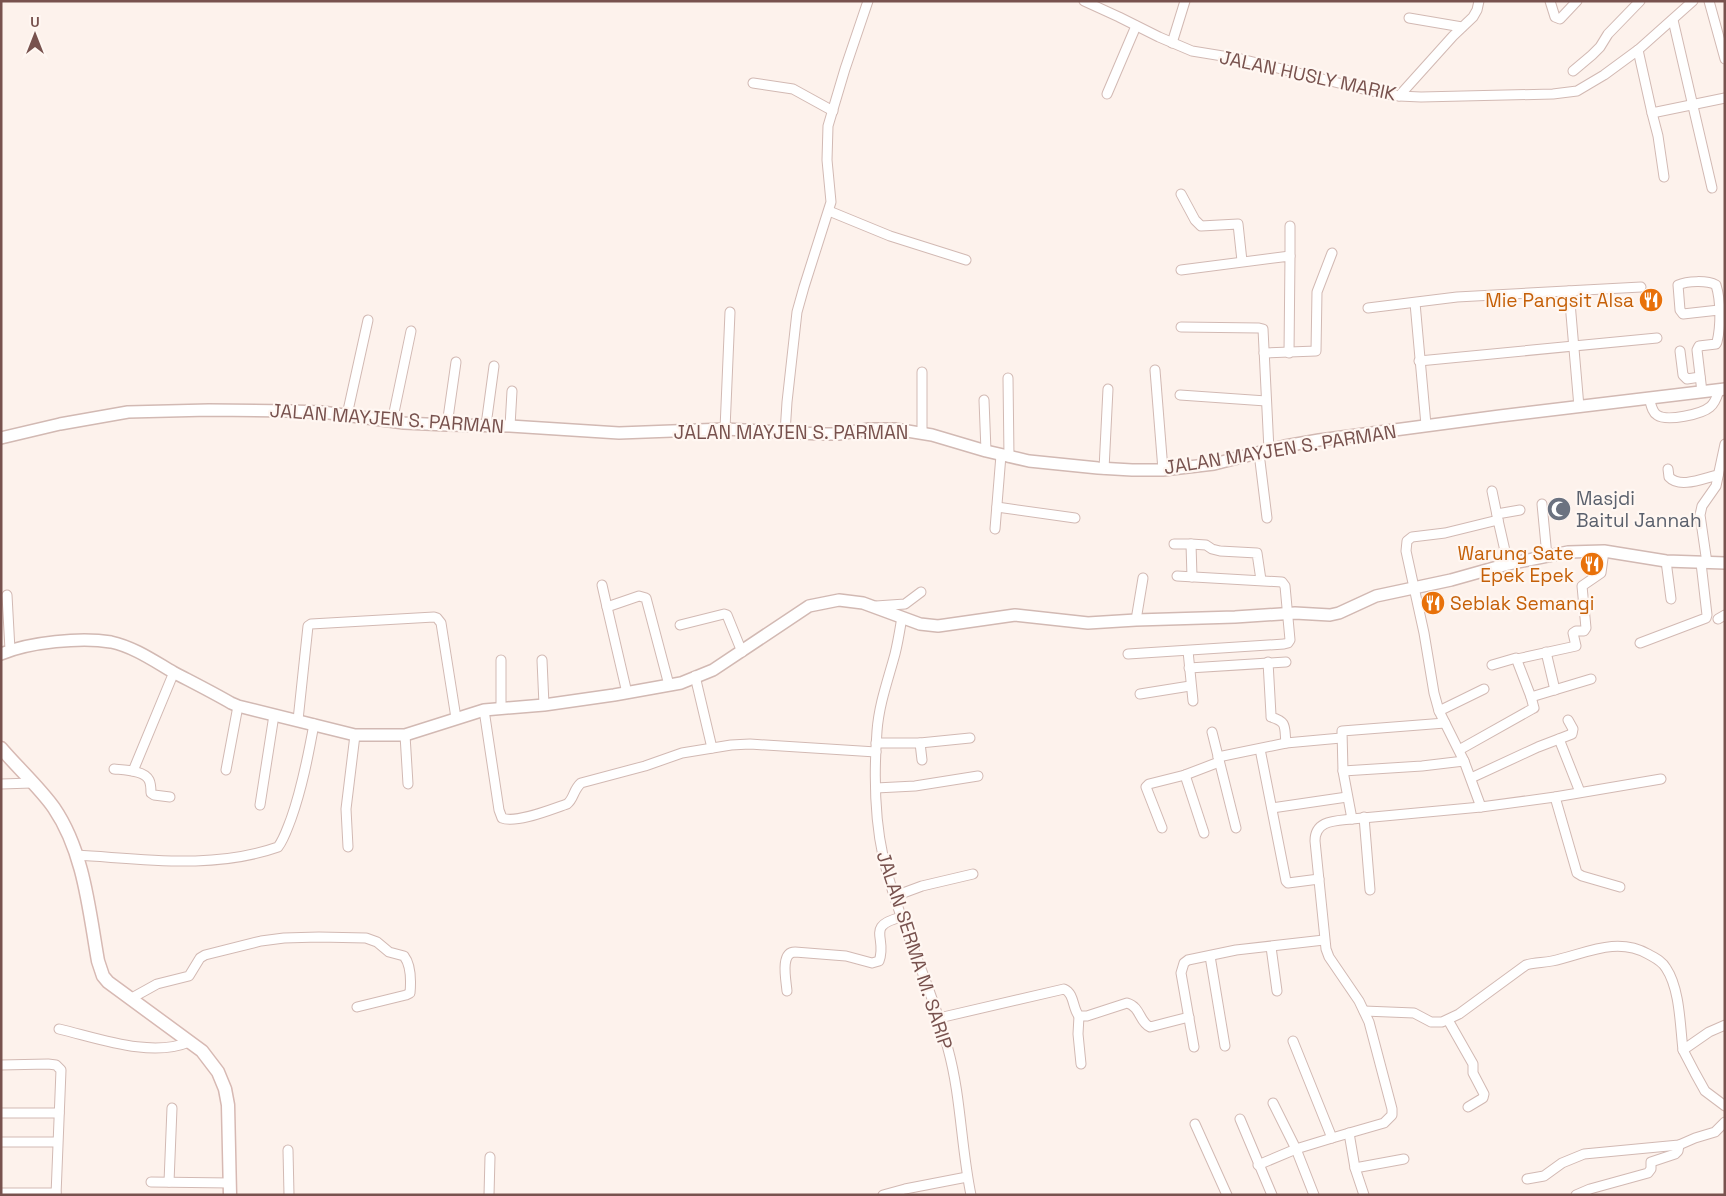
<svg xmlns="http://www.w3.org/2000/svg" width="1726" height="1196" font-family="'Space Grotesk',sans-serif">
  <style>
    .lines { fill: none; stroke-linecap: round; stroke-linejoin: round }
    .minor-casing { stroke: #d2b9b3; stroke-width: 11 }
    .tertiary-casing { stroke: #d2b9b3; stroke-width: 14 }
    .secondary-casing { stroke: #d7b9b3; stroke-width: 15 }
    .minor { stroke: #fff; stroke-width: 9 }
    .tertiary { stroke: #fff; stroke-width: 11 }
    .secondary { stroke: #fff; stroke-width: 12 }
    .labels { text-anchor: middle; stroke-width: 4.5; stroke-linejoin: round; paint-order: stroke }
    .street-label { font-size: 19px; fill: #78524e; stroke: #fff7f2 }
    .food-label { font-size: 19px; fill: #c56008; stroke: #fff7f2; text-anchor: end }
    .worship-label { font-size: 19px; fill: #5b616d; stroke: #fff7f2; text-anchor: start }
  </style>
  <rect width="100%" height="100%" fill="#fdf2ec"/>
  <g class="lines">
    <g class="minor-casing">
      <g id="minor">
        <polyline points="1084,1 1119,17 1159,37 1192,51 1241,59 1367,90 1399,96 1421,97 1553,94 1577,91 1604,75 1638,50 1693,1"/>
        <polyline points="1550,1 1555,17 1560,19 1577,1"/>
        <polyline points="1709,1 1725,59"/>
        <polyline points="1409,18 1462,27"/>
        <polyline points="1673,20 1712,188"/>
        <polyline points="1172,43 1185,1"/>
        <polyline points="1638,50 1652,113 1725,98"/>
        <polyline points="1573,71 1592,55 1600,47 1608,34 1640,1"/>
        <polyline points="753,83 793,89 833,111"/>
        <polyline points="1107,94 1136,26"/>
        <polyline points="1399,96 1453,36 1473,17 1477,10 1479,1"/>
        <polyline points="1652,113 1658,136 1664,177"/>
        <polyline points="1181,194 1195,220 1201,226 1238,224 1242,261"/>
        <polyline points="829,211 890,236 966,260"/>
        <polyline points="1290,256 1290,226"/>
        <polyline points="1181,270 1290,256 1289,353"/>
        <polyline points="1569,291 1579,407"/>
        <polyline points="1415,303 1426,425"/>
        <polyline points="1368,308 1457,297 1641,287"/>
        <polyline points="1181,327 1259,328 1263,329 1269,450"/>
        <polyline points="1680,351 1683,375 1687,379 1700,377"/>
        <polyline points="1264,353 1316,351 1317,292 1332,253"/>
        <polyline points="1419,361 1657,338"/>
        <polyline points="1155,370 1163,470"/>
        <polyline points="922,372 922,433"/>
        <polyline points="1008,378 1009,457"/>
        <path d="M 1702,392 L 1697,350 L 1699,346 L 1716,344 L 1717,342 C 1721,326 1721,301 1716,285 C 1707,280 1687,281 1678,285 L 1680,310 L 1683,314 L 1719,310"/>
        <polyline points="1180,395 1266,401"/>
        <path d="M 1649,398 C 1651,404 1652,412 1657,415 C 1667,422 1702,414 1710,407 C 1716,402 1717,396 1719,390"/>
        <polyline points="984,400 986,451"/>
        <polyline points="347,415 368,320"/>
        <polyline points="392,422 411,331"/>
        <polyline points="447,425 456,362"/>
        <polyline points="486,425 494,366"/>
        <polyline points="510,426 512,391"/>
        <polyline points="725,429 730,312"/>
        <polyline points="785,433 787,402 797,312 804,287 831,202 827,160 828,126 845,69 868,1"/>
        <polyline points="1259,453 1267,518"/>
        <polyline points="1104,469 1108,389"/>
        <path d="M 1668,469 L 1669,477 C 1680,489 1704,478 1718,475"/>
        <polyline points="1492,491 1498,520"/>
        <polyline points="1542,504 1547,556"/>
        <polyline points="997,507 1075,518"/>
        <polyline points="1497,514 1520,510"/>
        <polyline points="995,529 1001,455"/>
        <polyline points="1174,544 1191,544 1192,577"/>
        <polyline points="1191,544 1206,545 1212,549 1220,551 1257,553 1261,580"/>
        <polyline points="1666,561 1671,599"/>
        <polyline points="1707,563 1700,515 1702,506 1716,486 1725,444"/>
        <polyline points="1508,564 1498,520 1445,533 1412,537 1407,541 1406,551 1424,633 1434,693 1439,711 1464,761 1481,807 1555,797 1661,779"/>
        <polyline points="602,585 607,607"/>
        <polyline points="7,595 10,650"/>
        <polyline points="876,606 905,604 921,592"/>
        <path d="M 902,617 C 900,629 898,642 895,654 C 888,680 879,704 877,731 C 874,772 874,815 883,856 C 898,922 931,983 948,1049 C 961,1096 961,1147 971,1195"/>
        <polyline points="1718,619 1725,615"/>
        <polyline points="1136,620 1143,578"/>
        <polyline points="680,625 724,614 727,615 742,652"/>
        <polyline points="1640,643 1706,618 1707,615 1701,563"/>
        <polyline points="1188,651 1193,701"/>
        <polyline points="1546,652 1555,690"/>
        <polyline points="1128,654 1284,644 1288,643 1290,640 1285,586 1282,582 1177,576"/>
        <polyline points="1517,659 1576,646 1573,633 1576,631 1584,631 1586,628 1582,586 1601,573 1604,551"/>
        <polyline points="542,660 544,705"/>
        <path d="M 1268,662 L 1271,715 L 1271,717 C 1288,722 1284,727 1286,743"/>
        <polyline points="1492,665 1516,658 1531,697"/>
        <polyline points="1189,668 1286,662"/>
        <polyline points="695,676 712,748"/>
        <polyline points="627,693 607,607 639,596 646,598 669,685"/>
        <polyline points="1140,694 1190,686"/>
        <polyline points="501,708 501,660"/>
        <path d="M 484,710 L 499,810 L 502,818 C 516,824 552,809 567,804 C 574,799 573,790 581,783 L 645,766 L 682,753 L 731,745 L 750,744 L 876,752"/>
        <polyline points="1439,711 1484,689"/>
        <polyline points="298,720 308,626 311,624 434,617 437,618 441,623 456,718"/>
        <polyline points="1212,732 1236,828"/>
        <polyline points="405,735 408,784"/>
        <polyline points="1559,739 1580,792"/>
        <polyline points="876,743 920,743 970,738"/>
        <polyline points="920,743 922,760"/>
        <polyline points="1260,749 1286,881 1288,883 1319,879"/>
        <polyline points="1459,750 1532,709 1534,708 1531,697 1591,679"/>
        <polyline points="1218,757 1286,743 1341,738"/>
        <path d="M 114,769 C 124,770 144,770 149,780 C 151,784 151,789 151,793 L 154,795 L 170,797"/>
        <polyline points="226,770 238,706"/>
        <polyline points="133,771 174,672"/>
        <polyline points="1343,771 1422,766 1464,761"/>
        <polyline points="1185,775 1204,833"/>
        <polyline points="1471,778 1538,747 1572,734 1573,729 1568,720"/>
        <polyline points="1,784 32,783"/>
        <polyline points="876,788 915,786 978,776"/>
        <polyline points="1555,797 1577,873 1582,876 1620,887"/>
        <polyline points="260,805 274,715"/>
        <polyline points="1272,808 1347,797"/>
        <polyline points="1364,817 1370,890"/>
        <polyline points="1352,819 1343,771 1342,731 1445,723"/>
        <polyline points="1162,828 1146,787 1149,784 1185,775 1219,762"/>
        <polyline points="348,847 346,809 355,735"/>
        <path d="M 77,855 C 144,859 213,870 278,847 C 284,839 287,829 291,819 C 302,788 308,757 314,724"/>
        <polyline points="895,896 922,886 973,874"/>
        <polyline points="1271,947 1277,991"/>
        <polyline points="1210,956 1225,1046"/>
        <path d="M 787,991 C 786,980 780,952 795,952 L 846,956 L 872,963 L 879,961 C 888,938 864,926 902,917"/>
        <path d="M 130,999 L 157,984 L 189,976 L 200,958 L 205,955 L 261,941 L 284,938 L 319,937 L 366,938 L 377,942 L 389,952 L 404,956 C 411,965 411,982 410,993 L 406,995 L 357,1007"/>
        <path d="M 1364,1011 L 1414,1013 L 1431,1022 L 1442,1022 L 1459,1014 L 1526,965 C 1535,962 1543,963 1552,961 C 1585,954 1616,936 1648,954 C 1655,958 1662,961 1666,968 C 1680,989 1680,1025 1683,1050 L 1709,1032 L 1725,1025"/>
        <polyline points="1079,1016 1078,1034 1081,1064"/>
        <path d="M 939,1018 L 1064,989 C 1075,994 1072,1008 1079,1016 L 1087,1016 L 1127,1003 C 1141,1007 1139,1022 1150,1027 L 1189,1017"/>
        <polyline points="1448,1020 1473,1064 1473,1073 1484,1094 1483,1098 1468,1107"/>
        <path d="M 59,1029 C 98,1038 151,1058 189,1042"/>
        <polyline points="1194,1047 1181,973 1184,963 1188,960 1236,950 1324,940"/>
        <polyline points="1683,1050 1695,1073 1705,1091 1725,1106"/>
        <polyline points="1,1065 48,1064 56,1065 61,1070 56,1195"/>
        <polyline points="1273,1103 1296,1149 1314,1195"/>
        <polyline points="1,1113 59,1113"/>
        <polyline points="1240,1119 1272,1195"/>
        <polyline points="1195,1124 1227,1195"/>
        <polyline points="1349,1133 1355,1168 1364,1195"/>
        <path d="M 1332,1138 L 1384,1123 L 1392,1115 L 1392,1109 L 1369,1022 L 1359,1001 L 1329,957 L 1326,949 L 1315,841 C 1315,820 1335,821 1352,819 L 1481,807"/>
        <polyline points="1,1142 57,1142"/>
        <polyline points="288,1150 289,1195"/>
        <polyline points="1258,1165 1296,1149 1332,1138 1293,1041"/>
        <polyline points="1355,1168 1404,1159"/>
        <polyline points="1527,1179 1544,1176 1562,1163 1584,1154 1679,1145 1695,1138 1715,1132 1725,1122"/>
        <polyline points="151,1182 230,1183"/>
        <polyline points="169,1182 172,1108"/>
        <polyline points="1,1193 56,1193"/>
        <polyline points="489,1195 490,1157"/>
        <polyline points="883,1195 905,1189 967,1177"/>
        <polyline points="1576,1195 1590,1189 1648,1173 1651,1169 1651,1162 1675,1154 1678,1151 1679,1145"/>
      </g>
    </g>
    <g class="tertiary-casing">
      <g id="tertiary">
        <polyline points="1,438 60,424 128,412 209,410 291,411 322,412 404,423 447,425 510,426 619,433 725,429 820,434 839,434 869,429 895,429 932,435 986,451 1029,461 1098,468 1132,470 1163,470 1214,464 1285,446 1319,440 1500,416 1725,389"/>
        <path d="M 1,654 C 30,642 81,637 111,642 C 134,647 154,661 173,672 C 192,682 212,692 231,703 L 238,706 L 355,735 L 405,735 L 484,710 L 544,705 L 614,695 L 681,683 L 713,670 L 809,606 L 839,600 L 863,603 L 920,624 L 938,626 L 1015,615 L 1088,623 L 1136,620 L 1235,617 L 1295,613 L 1330,615 L 1339,613 L 1376,596 L 1451,580 L 1508,564 L 1568,552 L 1604,551 L 1666,561 L 1725,563"/>
      </g>
    </g>
    <g class="secondary-casing">
      <path id="secondary" d="M 1,748 C 17,767 41,789 54,808 C 84,852 89,910 98,961 L 103,976 L 108,982 L 202,1051 L 218,1072 L 225,1089 L 228,1105 L 230,1195"/>
    </g>
    <use href="#minor" class="minor"/>
    <use href="#tertiary" class="tertiary"/>
    <use href="#secondary" class="secondary"/>
  </g>
  <defs>
    <g id="restaurant-disc" transform="scale(1.25)"><circle r="9.5" fill="#e8710a" stroke="#fff7f2"/><path d="M-5-6h1v4h1v-4h1v4h1v-4h1v5L-1.5 .5V6h-2V.5L-5-1ZM5-6V6H3V1.5H1.5Q1.5-4 5-6Z" fill="#fff"/></g>
    <g id="mosque-disc" transform="scale(1.25)"><circle r="9.5" fill="#6b7280" stroke="#fff7f2"/><path d="M3.5-4.9A6 6 0 1 0 3.5 4.9A5 5 0 1 1 3.5-4.9Z" fill="#fff"/></g>
  </defs>
  <g fill-rule="evenodd">
    <use href="#restaurant-disc" x="1651" y="300"/>
    <use href="#mosque-disc" x="1559" y="509"/>
    <use href="#restaurant-disc" x="1592" y="564"/>
    <use href="#restaurant-disc" x="1433" y="603"/>
  </g>
  <g class="labels">
    <g class="street-label">
      <text transform="translate(1308 75) rotate(12)" y="7">JALAN HUSLY MARIK</text>
      <text transform="translate(387 418) rotate(4)" y="7">JALAN MAYJEN S. PARMAN</text>
      <text x="791" y="439">JALAN MAYJEN S. PARMAN</text>
      <text transform="translate(1280 449) rotate(-9)" y="7">JALAN MAYJEN S. PARMAN</text>
      <text transform="translate(915 950) rotate(72)" y="7">JALAN SERMA M. SARIP</text>
    </g>
    <g class="food-label">
      <text x="1634" y="307">Mie Pangsit Alsa</text>
      <text x="1574" y="560">Warung Sate<tspan x="1574" dy="22">Epek Epek</tspan></text>
      <text x="1450" y="610" text-anchor="start">Seblak Semangi</text>
    </g>
    <g class="worship-label">
      <text x="1576" y="505">Masjdi<tspan x="1576" dy="22">Baitul Jannah</tspan></text>
    </g>
  </g>
  <rect width="1726" height="1196" fill="none" stroke="#78524e" stroke-width="5"/>
  <g transform="translate(35 35)" stroke="#fff7f2" stroke-width="4" paint-order="stroke">
  <path d="M0-4L9 19L0 12L-9 19Z" fill="#78524e"/>
  <text y="-8" font-size="14" font-weight="bold" text-anchor="middle" fill="#78524e">U</text>
  </g>
</svg>
